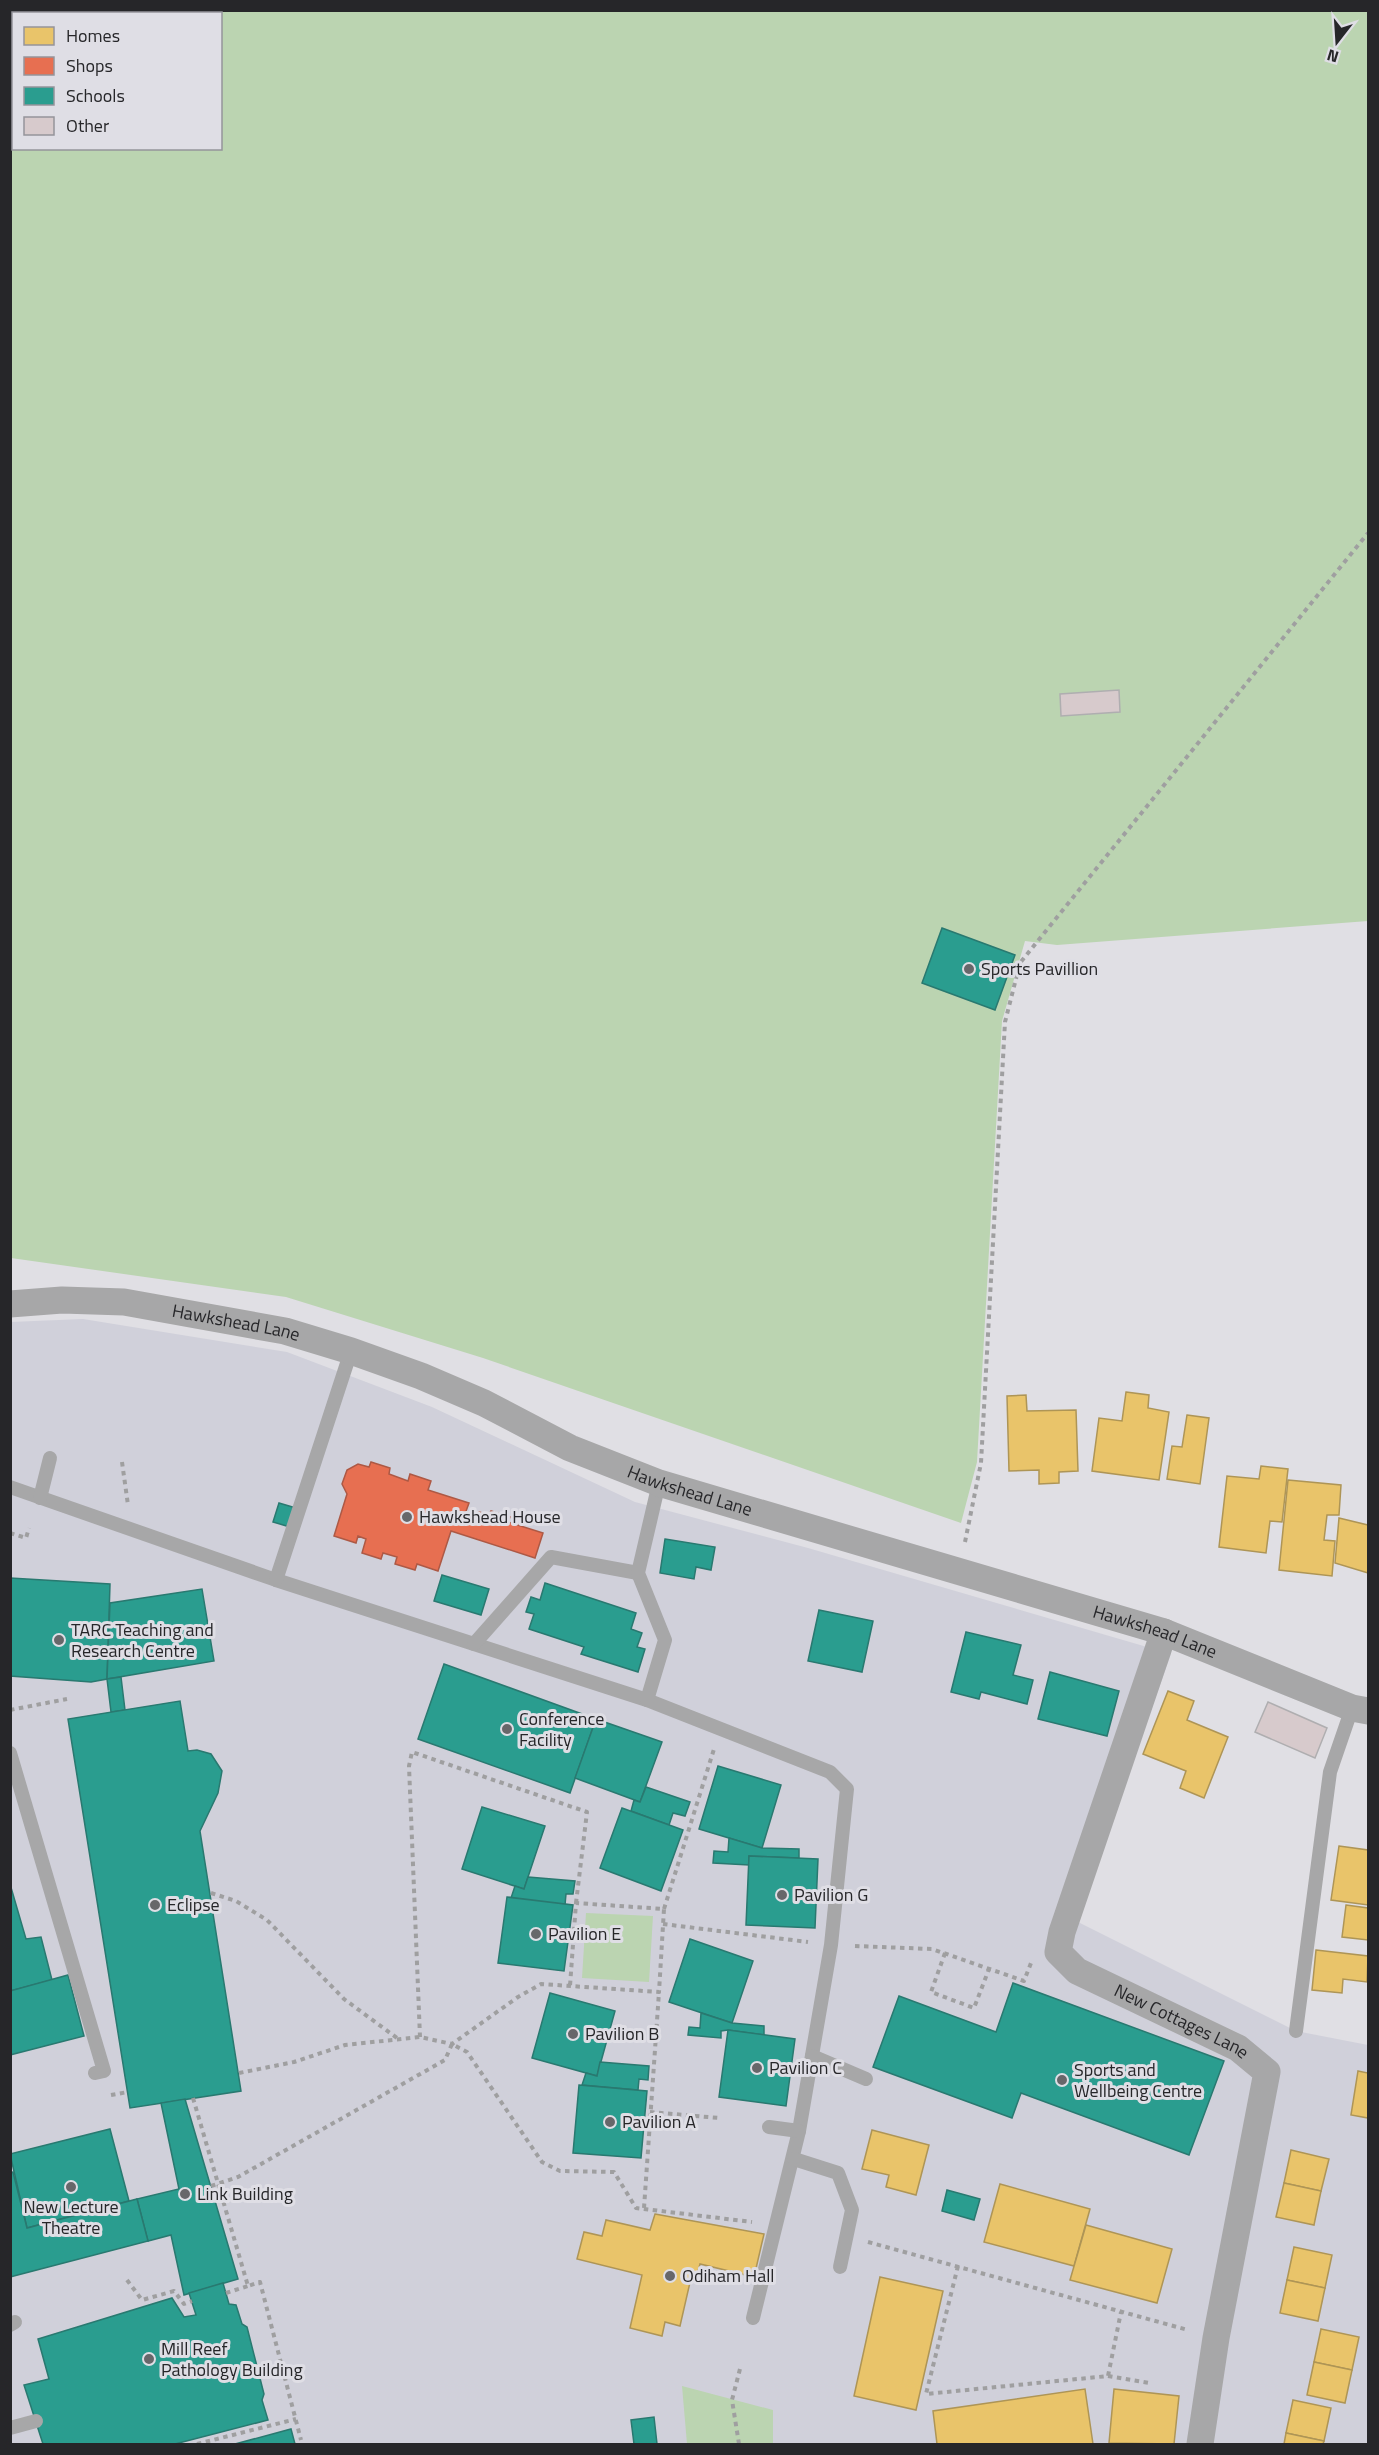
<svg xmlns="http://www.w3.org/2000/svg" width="1379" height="2455" font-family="'Titillium Web',sans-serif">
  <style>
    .built { fill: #d0d0da }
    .green { fill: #bbd4b1; fill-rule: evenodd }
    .homes { fill: #e9c46a; stroke: #ae9556; stroke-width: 1.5 }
    .shops { fill: #e76f51; stroke: #ad5945; stroke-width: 1.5 }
    .schools { fill: #2a9d8f; stroke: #297970; stroke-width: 1.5 }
    .building { fill: #d7cacc; stroke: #afaeb0; stroke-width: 1.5 }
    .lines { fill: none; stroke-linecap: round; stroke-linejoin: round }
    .path { stroke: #9f9fa0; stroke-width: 4; stroke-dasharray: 4.5 4.5; stroke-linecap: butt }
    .service { stroke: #a7a7a8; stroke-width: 14 }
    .minor { stroke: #a7a7a8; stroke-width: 27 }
    .poi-dot { fill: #67676a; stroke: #dfdee5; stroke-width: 2 }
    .labels { text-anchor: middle; stroke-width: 6; stroke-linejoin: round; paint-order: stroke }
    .poi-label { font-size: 18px; fill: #262629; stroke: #dfdee5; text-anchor: start }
    .street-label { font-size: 18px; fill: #262629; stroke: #dfdee5 }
  </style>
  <rect width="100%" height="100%" fill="#e0dfe4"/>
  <polygon class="built" points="83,1319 287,1352 432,1407 635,1502 808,1548 1171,1654 1076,1921 1296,2031 1368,2045 1368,2444 11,2444 10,1322"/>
  <g class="green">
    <path d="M 10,11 L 1368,11 L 1368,921 L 1057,945 L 1025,941 L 1002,1021 L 977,1462 L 961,1523 L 483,1358 L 286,1297 L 11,1258 ZM 14,14 L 220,14 L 220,148 L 14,148 Z"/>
    <polygon points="586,1913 653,1916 649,1982 582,1978"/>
    <polygon points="682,2386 773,2410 773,2444 687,2444"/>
  </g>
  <g class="homes">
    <polygon points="1126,1392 1149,1395 1148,1408 1169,1412 1159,1480 1092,1471 1099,1418 1122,1421"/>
    <polygon points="1026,1395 1027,1411 1076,1410 1078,1471 1059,1472 1059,1483 1039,1484 1039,1470 1009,1471 1007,1396"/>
    <polygon points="1187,1415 1209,1418 1200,1484 1167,1479 1172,1446 1182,1447"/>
    <polygon points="1261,1466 1288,1469 1282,1522 1270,1521 1266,1553 1219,1547 1227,1476 1259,1479"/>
    <polygon points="1288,1480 1341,1485 1339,1515 1327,1515 1324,1540 1335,1541 1332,1576 1279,1570"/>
    <polygon points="1339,1518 1368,1525 1368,1522 1368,1573 1335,1563"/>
    <polygon points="1168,1691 1194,1701 1187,1720 1228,1737 1204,1798 1180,1788 1186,1771 1143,1754"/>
    <polygon points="1339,1846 1368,1850 1368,1905 1331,1900"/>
    <polygon points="1346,1905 1368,1908 1368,1940 1342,1937"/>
    <polygon points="1316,1950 1368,1956 1367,1982 1343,1979 1342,1993 1312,1990"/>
    <polygon points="1358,2071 1368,2073 1368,2118 1351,2115"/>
    <polygon points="872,2130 929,2145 916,2195 886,2187 889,2175 862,2169"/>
    <polygon points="1291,2150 1329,2159 1321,2191 1284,2183"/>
    <polygon points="1284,2183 1321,2191 1314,2225 1276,2217"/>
    <polygon points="1000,2184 1090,2209 1074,2266 984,2242"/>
    <polygon points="655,2214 764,2234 754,2277 700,2264 696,2279 691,2278 680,2326 665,2322 662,2336 630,2328 642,2275 577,2259 584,2232 602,2236 606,2220 650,2230"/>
    <polygon points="1086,2225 1172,2249 1157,2303 1070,2280"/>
    <polygon points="1294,2247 1332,2255 1325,2288 1287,2280"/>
    <polygon points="880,2277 943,2291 916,2410 854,2396"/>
    <polygon points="1287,2280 1325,2288 1318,2321 1280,2313"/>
    <polygon points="1321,2329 1359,2337 1352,2370 1314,2362"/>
    <polygon points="1314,2362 1352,2370 1345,2403 1307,2395"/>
    <polygon points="1085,2389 1093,2444 937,2444 933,2411"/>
    <polygon points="1114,2389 1179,2396 1174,2444 1109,2443"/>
    <polygon points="1293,2400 1331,2408 1324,2441 1286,2433"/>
    <polygon points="1286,2433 1324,2441 1323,2444 1284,2444"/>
  </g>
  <polygon class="shops" points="371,1462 390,1468 389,1474 408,1481 410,1474 431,1481 428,1490 469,1503 465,1514 477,1518 479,1512 489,1515 491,1511 510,1517 508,1522 543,1533 535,1558 451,1531 438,1571 417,1564 415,1570 395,1564 397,1557 383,1553 381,1559 362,1553 366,1539 358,1536 356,1543 334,1536 347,1494 342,1484 347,1470 358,1464 369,1467"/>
  <g class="schools">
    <polygon points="942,928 1015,955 995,1010 922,983"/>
    <polygon points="279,1503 296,1508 290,1527 273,1522"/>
    <polygon points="665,1539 715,1547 711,1570 696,1567 694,1579 660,1573"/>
    <polygon points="442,1575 489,1589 481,1615 434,1601"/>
    <polygon points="10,1578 110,1584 107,1679 91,1682 10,1676"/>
    <polygon points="545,1583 636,1613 631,1629 642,1633 637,1647 645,1649 638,1672 581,1654 584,1647 529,1629 534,1614 526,1612 531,1597 540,1600"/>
    <polygon points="202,1589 214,1661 107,1679 110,1603"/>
    <polygon points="819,1610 873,1621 862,1672 808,1661"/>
    <polygon points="966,1632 1021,1645 1013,1675 1033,1680 1027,1704 981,1692 979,1699 951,1692"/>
    <polygon points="444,1664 596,1719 570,1793 418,1739"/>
    <polygon points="1050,1672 1119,1691 1107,1736 1038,1719"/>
    <polygon points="121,1677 125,1710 111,1712 107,1679"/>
    <polygon points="180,1701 188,1751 197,1750 211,1754 222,1771 218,1793 200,1831 241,2091 130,2108 68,1719"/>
    <polygon points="596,1719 662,1742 640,1802 575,1778"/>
    <polygon points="718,1766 781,1785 762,1848 699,1829"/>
    <polygon points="646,1787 690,1802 685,1816 673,1813 669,1825 631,1811 634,1800 640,1802"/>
    <polygon points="482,1807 545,1826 524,1889 462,1869"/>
    <polygon points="622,1808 683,1830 661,1891 600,1868"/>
    <polygon points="729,1838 762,1848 799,1849 799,1858 749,1856 749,1865 713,1863 714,1851 728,1852"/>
    <polygon points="749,1856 818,1859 815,1928 746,1925"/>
    <polygon points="528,1877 575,1881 573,1894 566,1894 565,1905 511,1898 515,1886 524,1889"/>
    <polygon points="10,1884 26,1939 41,1937 52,1980 10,1991"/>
    <polygon points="507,1897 573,1905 564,1971 498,1963"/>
    <polygon points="690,1939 753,1961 732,2023 669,2002"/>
    <polygon points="68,1975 84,2036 10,2055 10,1991"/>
    <polygon points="1013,1983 1224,2061 1189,2155 1021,2093 1012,2118 873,2067 899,1996 996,2032"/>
    <polygon points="550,1993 615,2011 597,2076 532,2058"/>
    <polygon points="701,2013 732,2023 764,2026 764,2035 728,2030 721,2031 721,2038 688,2035 689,2027 700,2028"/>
    <polygon points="728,2030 795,2039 786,2106 719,2097"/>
    <polygon points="600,2062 649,2066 648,2080 639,2079 638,2090 582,2085 586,2073 597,2076"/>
    <polygon points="579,2085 647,2091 641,2158 573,2153"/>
    <polygon points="185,2099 238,2279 184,2295 171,2235 148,2241 137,2199 179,2189 161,2103"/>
    <polygon points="110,2129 129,2201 27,2228 10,2154"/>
    <polygon points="13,2172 27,2228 137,2199 148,2241 10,2277 10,2173"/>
    <polygon points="947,2190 980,2199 974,2220 942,2211"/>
    <polygon points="223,2283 229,2304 236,2305 242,2324 247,2327 264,2394 262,2400 268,2420 175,2444 43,2444 24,2385 49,2379 38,2339 172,2298 184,2317 196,2315 189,2293"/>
    <polygon points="654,2417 657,2444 634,2444 631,2420"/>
    <polygon points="291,2429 295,2444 235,2444"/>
  </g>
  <g class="building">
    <polygon points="1119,690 1120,712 1061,716 1060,694"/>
    <polygon points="1268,1702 1327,1728 1315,1758 1255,1732"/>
  </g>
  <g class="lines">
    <g class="path">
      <polyline points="122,1462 128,1505"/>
      <polyline points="10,1533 26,1538 29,1528"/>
      <polyline points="965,1542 981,1463 1005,1022 1020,963 1368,533"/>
      <polyline points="10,1710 67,1699"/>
      <polyline points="211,1893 236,1901 267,1920 344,1999 397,2038"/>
      <polyline points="664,1909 714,1749"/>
      <polyline points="663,1924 808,1942"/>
      <polyline points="855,1946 932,1949 1024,1981 1031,1963"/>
      <polyline points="945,1953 931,1992 974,2008 989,1969"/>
      <polyline points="420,2037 409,1766 412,1752 587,1812 576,1903"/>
      <polyline points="239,2073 294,2062 345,2045 420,2037 452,2044 518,1997 541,1984 659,1992 664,1909 576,1903 570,1986"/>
      <polyline points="111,2095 128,2092"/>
      <polyline points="193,2098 248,2286 260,2282 301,2440"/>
      <polyline points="650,2112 719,2118"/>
      <polyline points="211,2186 238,2177 445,2060 452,2044 467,2052 542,2162 560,2171 614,2172 636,2208 752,2222"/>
      <polyline points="644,2208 659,1992"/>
      <polyline points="868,2242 1188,2330"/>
      <polyline points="958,2266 926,2394 1108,2376 1121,2312"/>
      <polyline points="127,2280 142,2300 174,2291 184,2304 192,2301"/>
      <polyline points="226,2293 248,2286"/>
      <polyline points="1108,2376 1150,2383"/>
      <polyline points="197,2444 296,2419"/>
      <polyline points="739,2444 732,2400 741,2365"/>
    </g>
    <g class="service">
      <polyline points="10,1487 276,1580 647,1700 830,1772 847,1789 831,1945 799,2131 753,2318"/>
      <polyline points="40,1498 50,1458"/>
      <polyline points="276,1580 351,1351"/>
      <polyline points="474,1644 551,1557 638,1573"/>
      <polyline points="647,1700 665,1640 638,1573 659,1483"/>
      <polyline points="10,1753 104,2071 95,2073"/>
      <polyline points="1296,2031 1330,1772 1352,1708"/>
      <polyline points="812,2056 866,2079"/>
      <polyline points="769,2127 799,2131"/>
      <polyline points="794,2159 838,2173 852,2210 840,2267"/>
      <polyline points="10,2325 15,2322"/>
      <polyline points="10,2428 36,2421"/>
    </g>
    <g class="minor">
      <path id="s1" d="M 10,1304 L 62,1300 L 124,1302 L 285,1331 L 351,1351 L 421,1376 L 484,1403 L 570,1448 L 659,1483 L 1164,1632 L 1352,1708 L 1368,1711"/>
      <path id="s2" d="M 1164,1632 L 1062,1932 L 1058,1952 L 1077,1971 L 1238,2048 L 1267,2072 L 1216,2338 L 1200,2444"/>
    </g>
  </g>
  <g class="poi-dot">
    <circle cx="969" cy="969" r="6"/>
    <circle cx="407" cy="1517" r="6"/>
    <circle cx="59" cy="1640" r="6"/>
    <circle cx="507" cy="1729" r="6"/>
    <circle cx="782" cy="1895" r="6"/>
    <circle cx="155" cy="1905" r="6"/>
    <circle cx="536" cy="1934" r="6"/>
    <circle cx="573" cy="2034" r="6"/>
    <circle cx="757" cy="2068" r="6"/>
    <circle cx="1062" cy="2080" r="6"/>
    <circle cx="610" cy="2122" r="6"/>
    <circle cx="71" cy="2187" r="6"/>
    <circle cx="185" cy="2194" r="6"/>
    <circle cx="670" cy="2276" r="6"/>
    <circle cx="149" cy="2359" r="6"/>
  </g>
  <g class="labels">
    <g class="poi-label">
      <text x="981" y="975">Sports Pavillion</text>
      <text x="419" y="1523">Hawkshead House</text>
      <text x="71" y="1636">TARC Teaching and<tspan x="71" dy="21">Research Centre</tspan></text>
      <text x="519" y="1725">Conference<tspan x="519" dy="21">Facility</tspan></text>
      <text x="794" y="1901">Pavilion G</text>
      <text x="167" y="1911">Eclipse</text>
      <text x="548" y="1940">Pavilion E</text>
      <text x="585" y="2040">Pavilion B</text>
      <text x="769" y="2074">Pavilion C</text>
      <text x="1074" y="2076">Sports and<tspan x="1074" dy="21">Wellbeing Centre</tspan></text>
      <text x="622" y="2128">Pavilion A</text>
      <text x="197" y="2200">Link Building</text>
      <text x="71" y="2213" text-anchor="middle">New Lecture<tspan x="71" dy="21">Theatre</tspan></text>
      <text x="682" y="2282">Odiham Hall</text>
      <text x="161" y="2355">Mill Reef<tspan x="161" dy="21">Pathology Building</tspan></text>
    </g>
    <g class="street-label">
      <text dy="6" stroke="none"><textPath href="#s1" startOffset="228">Hawkshead Lane</textPath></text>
      <text dy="6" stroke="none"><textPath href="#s1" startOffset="714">Hawkshead Lane</textPath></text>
      <text dy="6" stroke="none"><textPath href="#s1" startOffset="1200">Hawkshead Lane</textPath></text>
      <text dy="6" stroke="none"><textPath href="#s2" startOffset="480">New Cottages Lane</textPath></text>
    </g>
  </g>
  <rect width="1379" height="2455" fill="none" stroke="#262629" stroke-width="24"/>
  <rect x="12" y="12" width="210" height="138" fill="#dfdee5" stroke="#95949a" stroke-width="1.5"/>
  <rect x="24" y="27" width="30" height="18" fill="#e9c46a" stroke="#95949a" stroke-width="1.5"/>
  <text x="66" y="42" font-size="18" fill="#262629">Homes</text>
  <rect x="24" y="57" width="30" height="18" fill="#e76f51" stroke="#95949a" stroke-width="1.5"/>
  <text x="66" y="72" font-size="18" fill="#262629">Shops</text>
  <rect x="24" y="87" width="30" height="18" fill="#2a9d8f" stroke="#95949a" stroke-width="1.5"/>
  <text x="66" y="102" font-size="18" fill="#262629">Schools</text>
  <rect x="24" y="117" width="30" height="18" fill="#d7cacc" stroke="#95949a" stroke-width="1.5"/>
  <text x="66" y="132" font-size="18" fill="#262629">Other</text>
  <g transform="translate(1337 42) rotate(197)" stroke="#dfdee5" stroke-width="4.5" paint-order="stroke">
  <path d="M0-4.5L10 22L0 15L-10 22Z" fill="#262629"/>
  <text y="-9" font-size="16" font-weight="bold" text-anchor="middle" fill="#262629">N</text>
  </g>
</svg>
